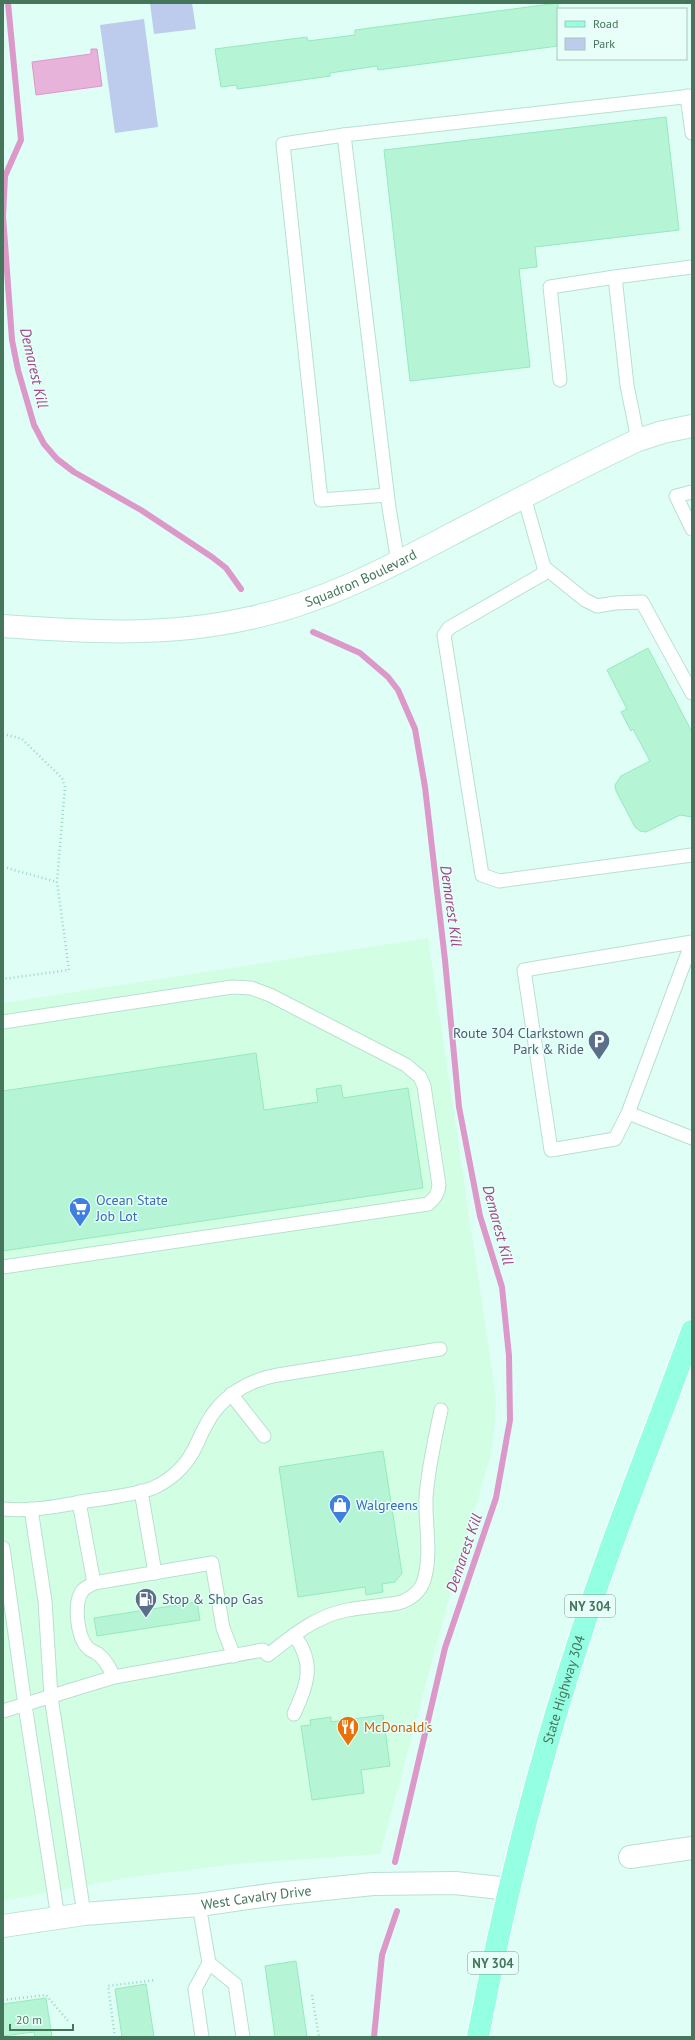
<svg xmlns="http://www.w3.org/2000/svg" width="695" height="2040" font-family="'PT Sans',sans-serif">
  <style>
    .commercial { fill: #d2ffe4 }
    .green { fill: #bdcbec }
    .water { fill: #e8b3db; stroke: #db98c9 }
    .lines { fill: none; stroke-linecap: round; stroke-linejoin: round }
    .stream { stroke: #db98c9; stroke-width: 6 }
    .building { fill: #b5f5d5; stroke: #94e9be }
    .lane-casing { stroke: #b8e0cf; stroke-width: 15 }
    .street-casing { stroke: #b8e0cf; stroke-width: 24 }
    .secondary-casing { stroke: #b8e8d4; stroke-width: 24 }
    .primary-casing { stroke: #fff; stroke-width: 24 }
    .path { stroke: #99d9b9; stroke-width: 2.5; stroke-dasharray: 1 3; stroke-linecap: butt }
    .lane { stroke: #fff; stroke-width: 13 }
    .street { stroke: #fff; stroke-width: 22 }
    .secondary { stroke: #fff; stroke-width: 22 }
    .primary { stroke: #95ffe3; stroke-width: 22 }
    .labels { text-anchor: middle; stroke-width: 3; stroke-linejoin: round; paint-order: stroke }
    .shield { fill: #e7fff8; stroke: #769f8b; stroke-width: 1 }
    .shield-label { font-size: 13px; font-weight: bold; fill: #45765c }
    .street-label { font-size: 14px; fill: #45765c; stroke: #e7fff8 }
    .service-label { font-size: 14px; fill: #4e5e75; stroke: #e7fff8; text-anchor: end }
    .shop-label { font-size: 14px; fill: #366cbe; stroke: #e7fff8; text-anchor: start }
    .food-label { font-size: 14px; fill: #c56008; stroke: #e7fff8; text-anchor: start }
    .water-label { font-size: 15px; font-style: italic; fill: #a14688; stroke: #e7fff8 }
  </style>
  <rect width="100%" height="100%" fill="#dffef5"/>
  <polygon class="commercial" points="428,938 496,1397 495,1425 491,1454 448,1602 380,1854 236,1864 132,1877 3,1901 3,1003"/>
  <g class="green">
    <polygon points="150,3 192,3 196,29 154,34"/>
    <polygon points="144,19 158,127 115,133 100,25"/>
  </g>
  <polygon class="water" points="91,49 97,49 102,86 36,95 32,62 91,54"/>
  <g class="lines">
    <g class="stream">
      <polyline points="8,3 21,140 5,176 3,216 12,340 18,370 34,425 44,444 57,459 74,472 141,510 212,557 226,568 241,589"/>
      <polyline points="313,632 360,653 388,677 398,690 415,729 425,787 445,960 459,1107 480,1216 502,1287 509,1356 510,1420 496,1498 445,1648 395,1862"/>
      <polyline points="374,2037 382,1955 397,1911"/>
    </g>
  </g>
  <g class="building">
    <polygon points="558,3 558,46 378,70 377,66 330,73 330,76 260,86 237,89 237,85 221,87 215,49 307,37 308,41 355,35 355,30"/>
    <polygon points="666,117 679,230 535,247 537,267 519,269 530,367 410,381 384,150"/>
    <polygon points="648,648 692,732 692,817 680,815 646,832 640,831 635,827 616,791 615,785 621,776 650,761 633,729 631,731 621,712 627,709 607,670"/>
    <polygon points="256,1053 264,1110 318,1102 316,1089 341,1085 343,1098 408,1088 423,1188 3,1251 3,1091"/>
    <polygon points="383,1451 402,1573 395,1582 382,1584 383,1592 366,1595 365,1587 298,1597 279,1467"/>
    <polygon points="197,1602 200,1620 97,1636 94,1618"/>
    <polygon points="383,1715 390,1766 361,1770 364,1793 312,1800 301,1726 311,1725 310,1720 331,1717 331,1722"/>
    <polygon points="296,1961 307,2037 275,2037 265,1966"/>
    <polygon points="146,1984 154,2037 122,2037 115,1989"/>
    <polygon points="46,1998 52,2037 35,2037 34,2032 3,2036 3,2004"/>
  </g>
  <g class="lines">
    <g class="lane-casing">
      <g id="lane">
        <polyline points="687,96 692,133"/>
        <polyline points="344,135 283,144 321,500 387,495"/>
        <polyline points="560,380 550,287 615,277"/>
        <polyline points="638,440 627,385 615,277 692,267"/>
        <polyline points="692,492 676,496 692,529"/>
        <polyline points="524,497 544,567 543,574 449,628 444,635 482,875 499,881 692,855"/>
        <polyline points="398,562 389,508 344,135 692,96"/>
        <polyline points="544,567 585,600 597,606 615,603 642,602 692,693"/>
        <path d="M 3,1022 L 232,987 L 251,988 L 270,995 L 406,1065 L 420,1077 L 424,1086 L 439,1185 C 438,1194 435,1198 428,1204 L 3,1267"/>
        <polyline points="628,1113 615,1139 551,1150 524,970 692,942 628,1113 692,1138"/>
        <polyline points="231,1394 264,1436"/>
        <polyline points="141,1491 155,1573"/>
        <polyline points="79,1502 94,1583"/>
        <path d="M 3,1509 C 33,1512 63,1505 93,1500 C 113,1497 134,1495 153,1488 C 164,1483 174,1476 182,1467 C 194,1455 198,1439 206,1425 C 220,1397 248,1380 278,1375 L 440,1349"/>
        <polyline points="31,1509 45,1601 51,1697 84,1914"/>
        <polyline points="3,1548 25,1705 58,1918"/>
        <path d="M 294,1635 C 316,1664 307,1684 294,1714"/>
        <path d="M 114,1677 C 110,1669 106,1660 98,1654 C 95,1652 91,1651 88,1648 C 77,1637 73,1602 83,1590 C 86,1587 91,1585 94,1583 L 212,1563 L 223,1628 L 234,1656"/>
        <path d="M 3,1711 L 114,1677 L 263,1650 L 268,1655 C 292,1636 316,1616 347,1610 C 364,1607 381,1606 398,1603 C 410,1600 421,1591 424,1580 C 432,1554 425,1524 426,1498 C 428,1468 435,1439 441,1410"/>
        <polyline points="199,1905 209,1963 195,1989 202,2037"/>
        <polyline points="209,1963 235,1984 243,2037"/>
      </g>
    </g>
    <g class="street-casing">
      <g id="street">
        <polyline points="630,1857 692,1848"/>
        <path id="s1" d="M 3,1926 L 84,1914 L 199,1905 L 277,1894 L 373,1884 L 455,1883 L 509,1889"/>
      </g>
    </g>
    <g class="secondary-casing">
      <g id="secondary">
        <path id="s2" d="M 3,626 C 86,632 168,637 250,618 C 321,603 386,569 450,535 C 512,503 574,470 638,440 L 663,432 L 692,426"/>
      </g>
    </g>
    <g class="primary-casing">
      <g id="primary">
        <path id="s3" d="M 478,2037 C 504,1899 538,1764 582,1631 C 615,1529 656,1431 692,1331"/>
      </g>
    </g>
    <g class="path">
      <polyline points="3,734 22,739 62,778 65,787 57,882 69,970 3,979"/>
      <polyline points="3,867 57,882"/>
      <polyline points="312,1995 319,2037"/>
      <polyline points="3,2000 46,1995 69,2022"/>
      <polyline points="115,2037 108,1986 156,1980"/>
    </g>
    <use href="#lane" class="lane"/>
    <use href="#street" class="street"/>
    <use href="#secondary" class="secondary"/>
    <use href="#primary" class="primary"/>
  </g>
  <defs>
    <g id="parking-pin" transform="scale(1.15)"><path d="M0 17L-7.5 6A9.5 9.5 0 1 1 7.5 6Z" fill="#5c6f8a" stroke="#e7fff8"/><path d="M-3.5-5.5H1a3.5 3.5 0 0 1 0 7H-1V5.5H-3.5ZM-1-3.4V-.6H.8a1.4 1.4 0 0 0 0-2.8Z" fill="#fff"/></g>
    <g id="supermarket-pin" transform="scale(1.15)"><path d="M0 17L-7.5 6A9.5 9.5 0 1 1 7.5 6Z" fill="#3f7fe0" stroke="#e7fff8"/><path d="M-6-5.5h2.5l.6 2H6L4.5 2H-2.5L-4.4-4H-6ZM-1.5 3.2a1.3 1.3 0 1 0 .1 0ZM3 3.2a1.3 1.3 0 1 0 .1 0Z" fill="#fff"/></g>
    <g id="shop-pin" transform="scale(1.15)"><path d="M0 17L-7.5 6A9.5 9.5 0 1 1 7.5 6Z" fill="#3f7fe0" stroke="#e7fff8"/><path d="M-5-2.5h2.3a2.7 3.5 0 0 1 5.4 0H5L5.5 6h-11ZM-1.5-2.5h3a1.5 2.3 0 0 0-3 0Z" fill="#fff"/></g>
    <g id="fuel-pin" transform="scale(1.15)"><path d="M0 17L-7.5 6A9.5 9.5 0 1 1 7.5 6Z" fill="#5c6f8a" stroke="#e7fff8"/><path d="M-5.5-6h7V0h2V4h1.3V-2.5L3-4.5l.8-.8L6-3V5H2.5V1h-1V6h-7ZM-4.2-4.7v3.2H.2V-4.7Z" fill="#fff"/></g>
    <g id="restaurant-pin" transform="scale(1.15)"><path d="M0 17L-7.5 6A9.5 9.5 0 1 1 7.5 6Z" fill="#e8710a" stroke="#e7fff8"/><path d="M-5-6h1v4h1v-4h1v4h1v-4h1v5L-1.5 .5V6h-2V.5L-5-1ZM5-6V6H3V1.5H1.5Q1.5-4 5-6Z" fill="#fff"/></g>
  </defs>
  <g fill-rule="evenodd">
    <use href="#parking-pin" x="599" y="1041"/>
    <use href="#supermarket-pin" x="80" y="1208"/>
    <use href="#shop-pin" x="340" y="1505"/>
    <use href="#fuel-pin" x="146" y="1599"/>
    <use href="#restaurant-pin" x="348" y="1727"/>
  </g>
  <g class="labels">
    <g class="shield">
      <rect x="565" y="1595" width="50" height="22" rx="3"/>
      <rect x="468" y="1952" width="50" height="22" rx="3"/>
    </g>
    <g class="shield-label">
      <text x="590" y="1611">NY 304</text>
      <text x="493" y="1968">NY 304</text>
    </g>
    <g class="street-label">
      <text dy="5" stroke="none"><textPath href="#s2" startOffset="366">Squadron Boulevard</textPath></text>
      <text dy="5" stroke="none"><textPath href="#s3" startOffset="358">State Highway 304</textPath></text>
      <text dy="5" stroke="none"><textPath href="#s1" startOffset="255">West Cavalry Drive</textPath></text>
    </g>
    <g class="service-label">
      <text x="584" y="1038">Route 304 Clarkstown<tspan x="584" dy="16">Park &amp; Ride</tspan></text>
      <text x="162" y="1604" text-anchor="start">Stop &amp; Shop Gas</text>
    </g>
    <g class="shop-label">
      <text x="96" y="1205">Ocean State<tspan x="96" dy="16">Job Lot</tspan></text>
      <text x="356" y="1510">Walgreens</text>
    </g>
    <g class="food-label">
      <text x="364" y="1732">McDonald's</text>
    </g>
    <g class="water-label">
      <text transform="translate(34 368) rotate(77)" y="5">Demarest Kill</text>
      <text transform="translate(451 906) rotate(82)" y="5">Demarest Kill</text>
      <text transform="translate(498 1225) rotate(75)" y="5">Demarest Kill</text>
      <text transform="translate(464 1553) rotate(-71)" y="5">Demarest Kill</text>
    </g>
  </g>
  <rect width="695" height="2040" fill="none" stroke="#45765c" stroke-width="8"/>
  <rect x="557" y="8" width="130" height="52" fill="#e7fff8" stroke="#a6c8ba"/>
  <rect x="565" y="21" width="20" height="6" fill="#95ffe3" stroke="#a6c8ba"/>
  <text x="593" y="28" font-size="12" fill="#45765c">Road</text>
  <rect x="565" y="38" width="20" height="12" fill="#bdcbec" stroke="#a6c8ba"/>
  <text x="593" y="48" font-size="12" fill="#45765c">Park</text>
  <path d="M10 2024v6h63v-6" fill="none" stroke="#45765c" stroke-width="2"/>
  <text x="16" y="2024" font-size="12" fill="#45765c" stroke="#e7fff8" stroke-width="3" paint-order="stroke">20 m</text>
</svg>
